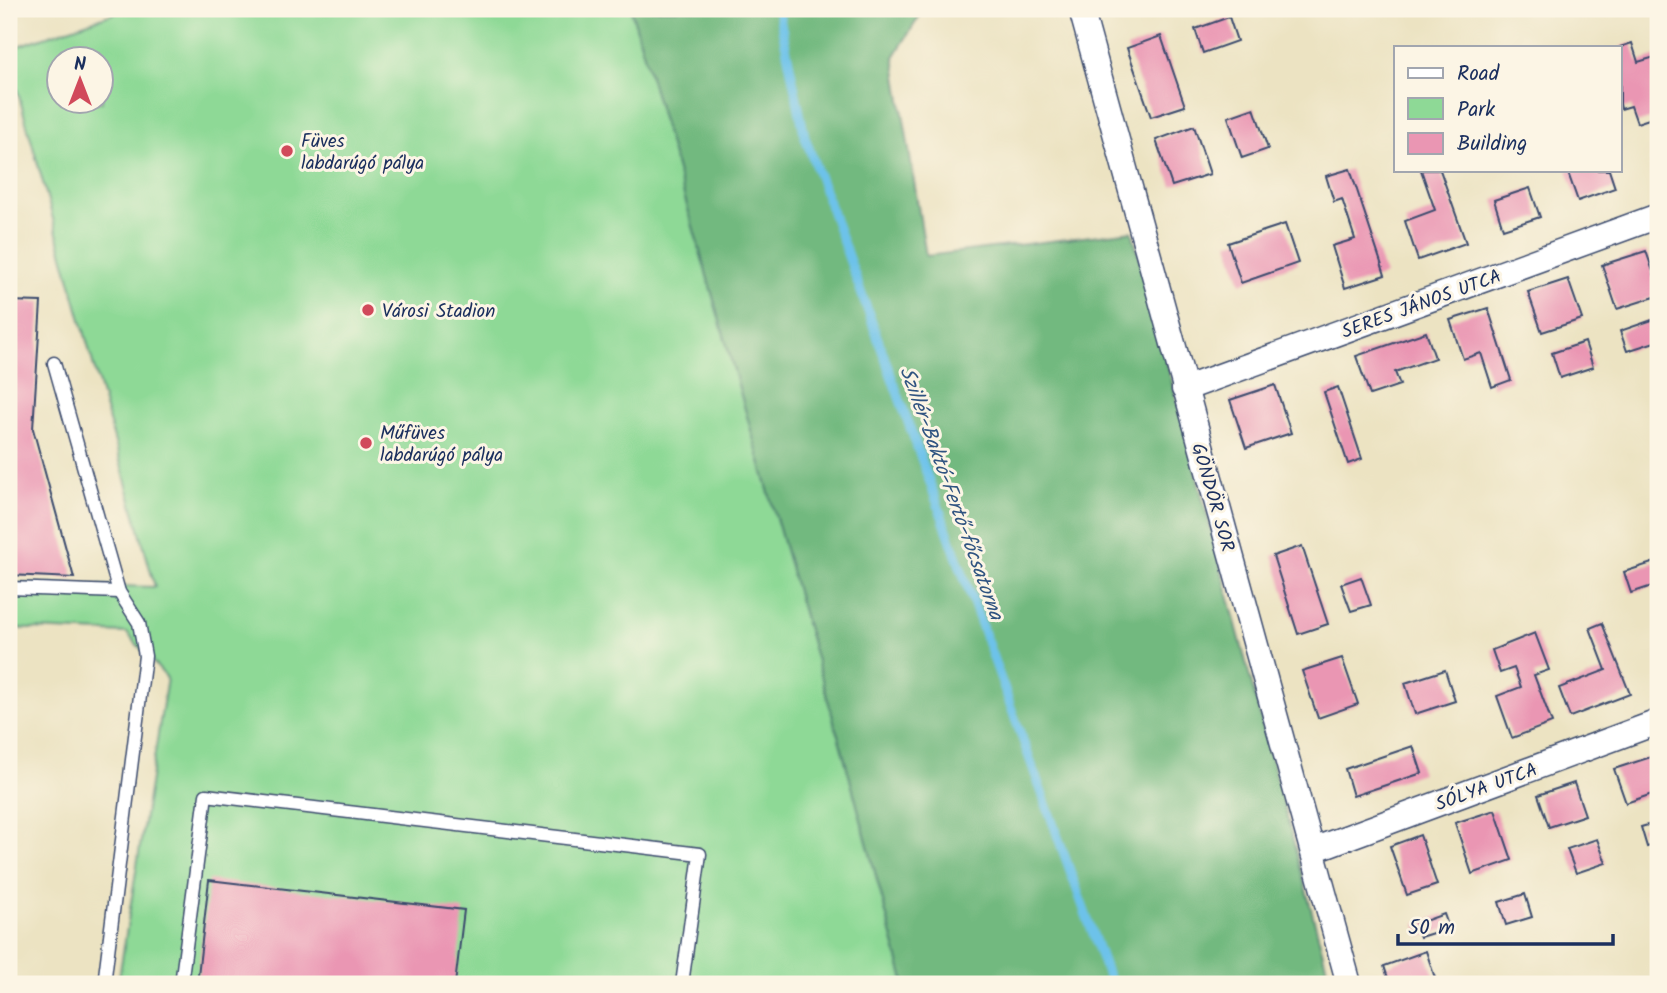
<svg xmlns="http://www.w3.org/2000/svg" width="1667" height="993" font-family="Kalam,sans-serif">
  <style>
    .green { fill: #8ed996; stroke: #54847a; stroke-width: 2; fill-rule: evenodd }
    .forest { fill: #72b97f; stroke: #46746e; stroke-width: 2 }
    .lines { fill: none; stroke-linecap: round; stroke-linejoin: round }
    .stream { stroke: #6dc2ea; stroke-width: 9 }
    .building { fill: #ea96b3 }
    .lane-casing { stroke: #3a4a6d; stroke-width: 15 }
    .street-casing { stroke: #3a4a6d; stroke-width: 27 }
    .lane { stroke: #fff; stroke-width: 12 }
    .street { stroke: #fff; stroke-width: 24 }
    .poi-dot { fill: #d1495b; stroke: #fcf5e5; stroke-width: 2.5 }
    .labels { text-anchor: middle; stroke-width: 6; stroke-linejoin: round; paint-order: stroke }
    .poi-label { font-size: 19px; fill: #1b2f5e; stroke: #fcf5e5; text-anchor: start }
    .street-label { font-size: 19px; fill: #1b2f5e; stroke: #fcf5e5 }
    .water-label { font-size: 21px; font-style: italic; fill: #305481; stroke: #fcf5e5 }
  </style>
  <rect width="100%" height="100%" fill="#fcf5e5"/>
  <filter id="ink" filterUnits="userSpaceOnUse"><feTurbulence type="fractalNoise" baseFrequency=".0143" numOctaves="2"/><feDisplacementMap in="SourceGraphic" scale="14" xChannelSelector="R" yChannelSelector="G"/><feConvolveMatrix kernelMatrix="1 2 1 2 8 2 1 2 1" color-interpolation-filters="sRGB"/></filter>
  <filter id="wash" filterUnits="userSpaceOnUse"><feTurbulence type="fractalNoise" baseFrequency=".00686" numOctaves="4" result="noise"/><feDisplacementMap in="SourceGraphic" scale="28" xChannelSelector="R" yChannelSelector="G"/><feGaussianBlur stdDeviation="1.57" result="paint"/><feColorMatrix in="noise" values="0 0 0 0 0 0 0 0 0 0 0 0 0 0 0 0 0 1.4 0 .05"/><feComposite in="paint" operator="in"/></filter>
  <g filter="url(#wash)">
    <rect width="100%" height="100%" fill="#ece3c2"/>
    <path class="green" d="M 127,9 L 631,9 L 844,756 L 905,984 L 118,984 L 167,678 L 127,633 L 9,628 L 9,583 L 155,587 L 9,60 L 9,49 ZM 60,60 L 102,60 L 102,102 L 60,102 Z"/>
    <polygon class="forest" points="631,9 924,9 894,57 926,256 1132,231 1331,984 905,984 844,756"/>
    <g class="lines">
      <polyline class="stream" points="778,9 805,137 1111,984"/>
    </g>
    <g id="blocks">
      <g class="building">
        <polygon points="1187,9 1205,9 1189,15"/>
        <polygon points="1229,17 1237,41 1203,53 1195,29"/>
        <polygon points="1161,36 1185,106 1151,117 1127,48"/>
        <polygon points="1632,43 1638,62 1658,56 1658,116 1637,123 1631,106 1621,109 1620,104 1620,47"/>
        <polygon points="1254,108 1268,149 1242,158 1228,117"/>
        <polygon points="1194,126 1210,174 1172,186 1156,140"/>
        <polygon points="1658,143 1658,160 1653,145"/>
        <polygon points="1350,169 1385,275 1345,288 1332,246 1355,239 1342,199 1334,202 1326,176"/>
        <polygon points="1421,170 1440,170 1466,243 1418,260 1405,221 1435,210"/>
        <polygon points="1567,170 1609,170 1615,188 1578,201"/>
        <polygon points="1530,188 1540,217 1503,229 1494,200"/>
        <polygon points="1285,224 1298,263 1241,283 1228,243"/>
        <polygon points="1646,251 1658,286 1658,296 1617,309 1602,265"/>
        <polygon points="1568,279 1582,319 1542,332 1528,292"/>
        <polygon points="9,301 41,302 33,429 74,578 9,575"/>
        <polygon points="1488,308 1511,380 1492,387 1481,353 1463,359 1450,320"/>
        <polygon points="1658,318 1658,341 1627,351 1620,331"/>
        <polygon points="1426,332 1435,358 1395,372 1400,385 1370,395 1356,356"/>
        <polygon points="1585,342 1593,367 1560,378 1552,353"/>
        <polygon points="1275,385 1291,433 1246,448 1230,400"/>
        <polygon points="1338,387 1362,459 1348,464 1324,392"/>
        <polygon points="1302,546 1328,624 1298,634 1273,556"/>
        <polygon points="1658,561 1658,584 1631,593 1624,572"/>
        <polygon points="1361,577 1371,605 1351,611 1341,584"/>
        <polygon points="1602,623 1630,694 1570,717 1559,688 1606,670 1590,628"/>
        <polygon points="1535,633 1549,670 1534,675 1552,723 1512,738 1497,696 1521,687 1514,668 1500,673 1492,650"/>
        <polygon points="1342,658 1358,704 1318,718 1302,671"/>
        <polygon points="1445,670 1455,701 1415,714 1405,683"/>
        <polygon points="1413,746 1422,773 1353,796 1345,769"/>
        <polygon points="1657,755 1658,792 1626,803 1614,769"/>
        <polygon points="1574,783 1585,815 1549,827 1538,795"/>
        <polygon points="1495,810 1512,860 1472,874 1455,823"/>
        <polygon points="1658,822 1658,844 1647,847 1641,827"/>
        <polygon points="1420,835 1437,885 1407,895 1390,846"/>
        <polygon points="1597,839 1606,863 1576,873 1567,849"/>
        <polygon points="209,880 464,910 455,984 197,984"/>
        <polygon points="1525,894 1532,917 1506,925 1499,902"/>
        <polygon points="1444,914 1449,928 1420,937 1416,924"/>
        <polygon points="1426,951 1437,984 1390,984 1384,966"/>
      </g>
    </g>
  </g>
  <g filter="url(#ink)">
    <use href="#blocks" fill-opacity="0" stroke="#3a4a6d" stroke-width="2"/>
    <g class="lines">
      <g class="lane-casing">
        <g id="lane">
          <polyline points="54,363 119,592 139,623 145,656 104,984"/>
          <polyline points="9,588 119,592"/>
          <polyline points="181,984 206,795 700,854 682,984"/>
        </g>
      </g>
      <g class="street-casing">
        <g id="street">
          <polyline points="1081,9 1349,984"/>
          <polyline points="1184,389 1658,216"/>
          <polyline points="1313,850 1658,722"/>
        </g>
      </g>
      <use href="#lane" class="lane"/>
      <use href="#street" class="street"/>
    </g>
  </g>
  <g class="poi-dot">
    <circle cx="287" cy="151" r="7"/>
    <circle cx="368" cy="310" r="7"/>
    <circle cx="366" cy="443" r="7"/>
  </g>
  <g class="labels">
    <g class="poi-label">
      <text x="301" y="147">Füves<tspan x="301" dy="22">labdarúgó pálya</tspan></text>
      <text x="382" y="317">Városi Stadion</text>
      <text x="380" y="439">Műfüves<tspan x="380" dy="22">labdarúgó pálya</tspan></text>
    </g>
    <g class="street-label">
      <text transform="translate(1421 303) rotate(-20)" y="7">SERES JÁNOS UTCA</text>
      <text transform="translate(1214 497) rotate(74)" y="7">GÖNDÖR SOR</text>
      <text transform="translate(1486 786) rotate(-20)" y="7">SÓLYA UTCA</text>
    </g>
    <g class="water-label">
      <text transform="translate(952 493) rotate(70)" y="7">Szillér-Baktó-Fertő-főcsatorna</text>
    </g>
  </g>
  <rect width="1667" height="993" fill="none" stroke="#fcf5e5" stroke-width="35"/>
  <rect x="1394" y="46" width="228" height="126" fill="#fcf5e5" stroke="#a2a6af" stroke-width="2"/>
  <rect x="1408" y="68" width="35" height="10" fill="#ffffff" stroke="#a2a6af" stroke-width="2"/>
  <text x="1457" y="80" font-size="21" fill="#1b2f5e">Road</text>
  <rect x="1408" y="98" width="35" height="21" fill="#8ed996" stroke="#a2a6af" stroke-width="2"/>
  <text x="1457" y="116" font-size="21" fill="#1b2f5e">Park</text>
  <rect x="1408" y="133" width="35" height="21" fill="#ea96b3" stroke="#a2a6af" stroke-width="2"/>
  <text x="1457" y="150" font-size="21" fill="#1b2f5e">Building</text>
  <g transform="translate(80 80)"><circle r="33" fill="#fcf5e5" stroke="#a2a6af" stroke-width="2"/>
  <path d="M0-5L12 26L0 18L-12 26Z" fill="#d1495b"/>
  <text y="-10" font-size="19" font-weight="bold" text-anchor="middle" fill="#1b2f5e">N</text>
  </g>
  <path d="M1398 934v10h215v-10" fill="none" stroke="#1b2f5e" stroke-width="3.5"/>
  <text x="1408" y="934" font-size="21" fill="#1b2f5e" stroke="#fcf5e5" stroke-width="5" paint-order="stroke">50 m</text>
</svg>
